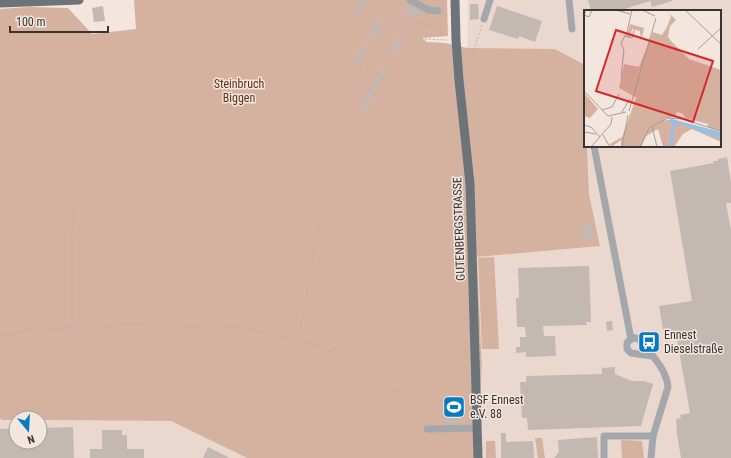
<svg xmlns="http://www.w3.org/2000/svg" width="731" height="458" font-family="'Roboto Condensed',sans-serif">
  <style>
    .built { fill: #ead8ce }
    .green { fill: #d5b29f }
    .building { fill: #c3b8b2 }
    .lines { fill: none; stroke-linecap: round; stroke-linejoin: round }
    .path { stroke: #bab0aa; stroke-width: 1; stroke-dasharray: 2 2; stroke-linecap: butt }
    .minor { stroke: #a4a8ac; stroke-width: 7 }
    .major { stroke: #6c7379; stroke-width: 9 }
    .labels { text-anchor: middle; stroke-width: 3; stroke-linejoin: round; paint-order: stroke }
    .park-label { font-size: 12px; fill: #5f3012; stroke: #f2e6df }
    .street-label { font-size: 12px; fill: #393432; stroke: #f2e6df }
    .poi-label { font-size: 12px; fill: #393432; stroke: #f2e6df; text-anchor: start }
    .inset-road { fill: none; stroke: #a89f9a; stroke-width: 1 }
    .view { fill: #d62828; fill-opacity: 0.15; stroke: #d62828; stroke-width: 2 }
    .inset-edge { fill: none; stroke: #393432; stroke-width: 2 }
  </style>
  <rect width="100%" height="100%" fill="#f2e6df"/>
  <g class="built">
    <polygon points="468,0 731,0 731,458 477,458 477,428 482,368 477,257 600,246 589,194 587,146 720,146 720,11 585,11 585,106 583,64 467,48"/>
    <polygon points="0,418 2,420 16,420 16,442 40,442 40,420 171,421 247,458 0,458"/>
  </g>
  <g class="green">
    <polygon points="134,0 447,0 448,36 422,38 427,42 446,43 467,48 555,49 583,64 585,106 585,146 587,146 589,194 600,246 477,257 482,368 477,428 477,458 247,458 171,421 40,420 40,418 16,418 16,420 2,420 0,418 0,9 29,7 68,8 92,34 136,29"/>
    <polygon points="494,257 499,349 482,349 478,258"/>
    <polygon points="535,438 542,438 545,458 538,458"/>
    <polygon points="621,440 642,441 644,458 622,458"/>
    <polygon points="486,441 495,441 496,458 486,458"/>
  </g>
  <g class="building">
    <polygon points="362,0 368,0 360,14 355,11"/>
    <polygon points="588,0 650,0 650,1 618,11 591,11"/>
    <polygon points="650,0 672,0 672,1 652,7"/>
    <polygon points="470,4 478,4 479,19 470,20"/>
    <polygon points="408,5 423,13 419,20 404,12"/>
    <polygon points="103,6 105,21 94,22 92,8"/>
    <polygon points="497,6 542,21 535,42 519,36 518,39 489,30"/>
    <polygon points="379,19 383,22 374,38 369,35"/>
    <polygon points="399,36 404,39 395,53 390,50"/>
    <polygon points="364,44 368,47 358,64 353,61"/>
    <polygon points="383,67 387,70 364,110 359,107"/>
    <polygon points="727,157 731,183 731,203 726,203 731,230 731,458 681,458 676,429 677,429 676,419 681,418 680,415 690,413 677,339 665,341 659,306 692,301 670,171 714,163 713,161 718,161 718,159"/>
    <polygon points="591,223 594,240 584,241 581,224"/>
    <polygon points="589,266 591,322 586,322 587,325 543,326 544,336 555,336 556,356 526,357 526,352 516,353 516,347 520,347 520,337 526,337 525,327 517,327 516,298 519,298 518,268"/>
    <polygon points="612,321 613,330 607,331 606,322"/>
    <polygon points="615,367 615,374 632,381 644,381 653,384 641,426 528,430 527,418 522,418 520,382 526,382 526,376 602,374 602,368"/>
    <polygon points="446,419 458,419 458,423 446,424"/>
    <polygon points="73,427 74,458 0,458 0,429 16,428 16,442 40,442 40,428"/>
    <polygon points="102,430 122,430 122,435 127,435 127,449 144,449 144,458 90,458 90,449 102,449"/>
    <polygon points="501,433 506,433 506,442 533,441 534,458 501,458"/>
    <polygon points="597,437 598,458 554,458 559,452 558,440"/>
    <polygon points="208,447 230,458 203,458"/>
  </g>
  <g class="lines">
    <g class="path">
      <polyline points="370,8 391,20 420,24 438,25"/>
      <polyline points="467,69 482,25"/>
      <polyline points="327,105 342,115"/>
      <polyline points="334,129 356,94 358,85 393,26 396,13 403,2"/>
      <polyline points="0,203 73,203 72,241 72,327"/>
      <polyline points="0,335 34,330 126,324 225,326 299,339 371,368 396,391 410,412 423,425"/>
      <polyline points="299,339 321,211 422,39 447,40"/>
    </g>
    <g class="minor">
      <polyline points="410,0 428,10 438,11"/>
      <polyline points="569,0 572,29"/>
      <polyline points="484,19 490,0"/>
      <polyline points="594,146 631,339"/>
      <polyline points="427,429 477,428"/>
      <polyline points="604,458 604,436 653,436"/>
      <path d="M 651,458 L 653,436 L 668,387 C 667,374 660,366 653,356 C 647,348 637,329 627,343 L 627,349 L 631,353 L 652,356"/>
    </g>
    <g class="major">
      <polyline points="455,0 456,40 459,80 470,184 478,458"/>
      <polyline points="0,3 79,0"/>
    </g>
  </g>
  <defs>
    <g id="bus-square" transform="scale(1.15)"><rect x="-9" y="-9" width="18" height="18" rx="4" fill="#057bc5" stroke="#f2e6df"/><path d="M-5-6H5V4H4V6H2V4H-2V6H-4V4H-5ZM-3.5-4V0h7V-4ZM-3.5 1.2v1.5H-2V1.2ZM2 1.2v1.5H3.5V1.2Z" fill="#fff"/></g>
    <g id="stadium-square" transform="scale(1.15)"><rect x="-9" y="-9" width="18" height="18" rx="4" fill="#057bc5" stroke="#f2e6df"/><path d="M0-5a6.5 5 0 1 0 0 10a6.5 5 0 1 0 0-10ZM-3.5-1.8h7v3.6h-7Z" fill="#fff"/></g>
  </defs>
  <g fill-rule="evenodd">
    <use href="#bus-square" x="649" y="342"/>
    <use href="#stadium-square" x="454" y="407"/>
  </g>
  <g class="labels">
    <g class="park-label">
      <text x="239" y="88">Steinbruch<tspan x="239" dy="14">Biggen</tspan></text>
    </g>
    <g class="street-label">
      <text transform="translate(459 229) rotate(-92)" y="4">GUTENBERGSTRASSE</text>
    </g>
    <g class="poi-label">
      <text x="664" y="339">Ennest<tspan x="664" dy="14">Dieselstraße</tspan></text>
      <text x="470" y="404">BSF Ennest<tspan x="470" dy="14">e.V. 88</tspan></text>
    </g>
  </g>
  <g transform="translate(584 10)">
    <rect width="137" height="137" fill="#f2e6df"/>
    <path d="M 83,1 L 92,10 L 86,16 L 84,27 L 87,31 L 105,49 L 137,60 L 137,122 L 123,117 L 124,114 L 101,108 L 99,104 L 93,102 L 91,107 L 80,109 L 81,111 L 88,109 L 122,122 L 137,129 L 137,132 L 108,119 L 99,124 L 90,137 L 79,137 L 74,119 L 62,126 L 57,137 L 37,137 L 37,130 L 27,137 L 26,134 L 38,127 L 52,88 L 55,89 L 35,78 L 40,54 L 55,57 L 69,22 L 78,25 L 83,17 L 87,6 ZM 46,14 L 60,18 L 57,31 L 56,21 L 48,19 L 46,27 L 43,26 ZM 0,83 L 14,99 L 6,108 L 0,106 Z" fill="#d5b29f"/>
    <path d="M 88,109 L 137,122 L 137,129 L 93,113 L 90,119 L 89,137 L 85,137 L 88,112 L 81,111 Z" fill="#96c0e6"/>
    <path class="inset-road" d="M 2,0 L 0,5 L 5,7 L 8,0M 32,0 L 46,4M 58,0 L 71,6M 101,0 L 137,34M 41,26 L 48,28 L 50,20M 114,39 L 137,18M 40,40 L 37,33 L 43,22 L 48,0M 37,67 L 40,40M 0,81 L 24,106 L 42,102M 18,100 L 28,97 L 35,84M 45,101 L 72,8M 38,102 L 46,89M 0,115 L 7,117 L 16,127M 68,116 L 73,137M 0,122 L 12,124M 19,125 L 26,137M 7,137 L 27,114 L 28,107M 38,137 L 44,105M 56,137 L 65,118 L 84,108 L 98,109 L 137,121"/>
    <path class="view" d="M 32,20 L 129,51 L 109,112 L 12,81 Z"/>
    <rect width="137" height="137" class="inset-edge"/>
  </g>
  <g transform="translate(28 430) rotate(162)"><circle r="19" fill="#f2e6df" stroke="#a89f9a"/>
  <path d="M0-3L7 15L0 10L-7 15Z" fill="#057bc5"/>
  <text y="-6" font-size="11" font-weight="bold" text-anchor="middle" fill="#393432">N</text>
  </g>
  <path d="M10 26v6h98v-6" fill="none" stroke="#393432" stroke-width="2"/>
  <text x="16" y="26" font-size="12" fill="#393432" stroke="#f2e6df" stroke-width="3" paint-order="stroke">100 m</text>
</svg>
